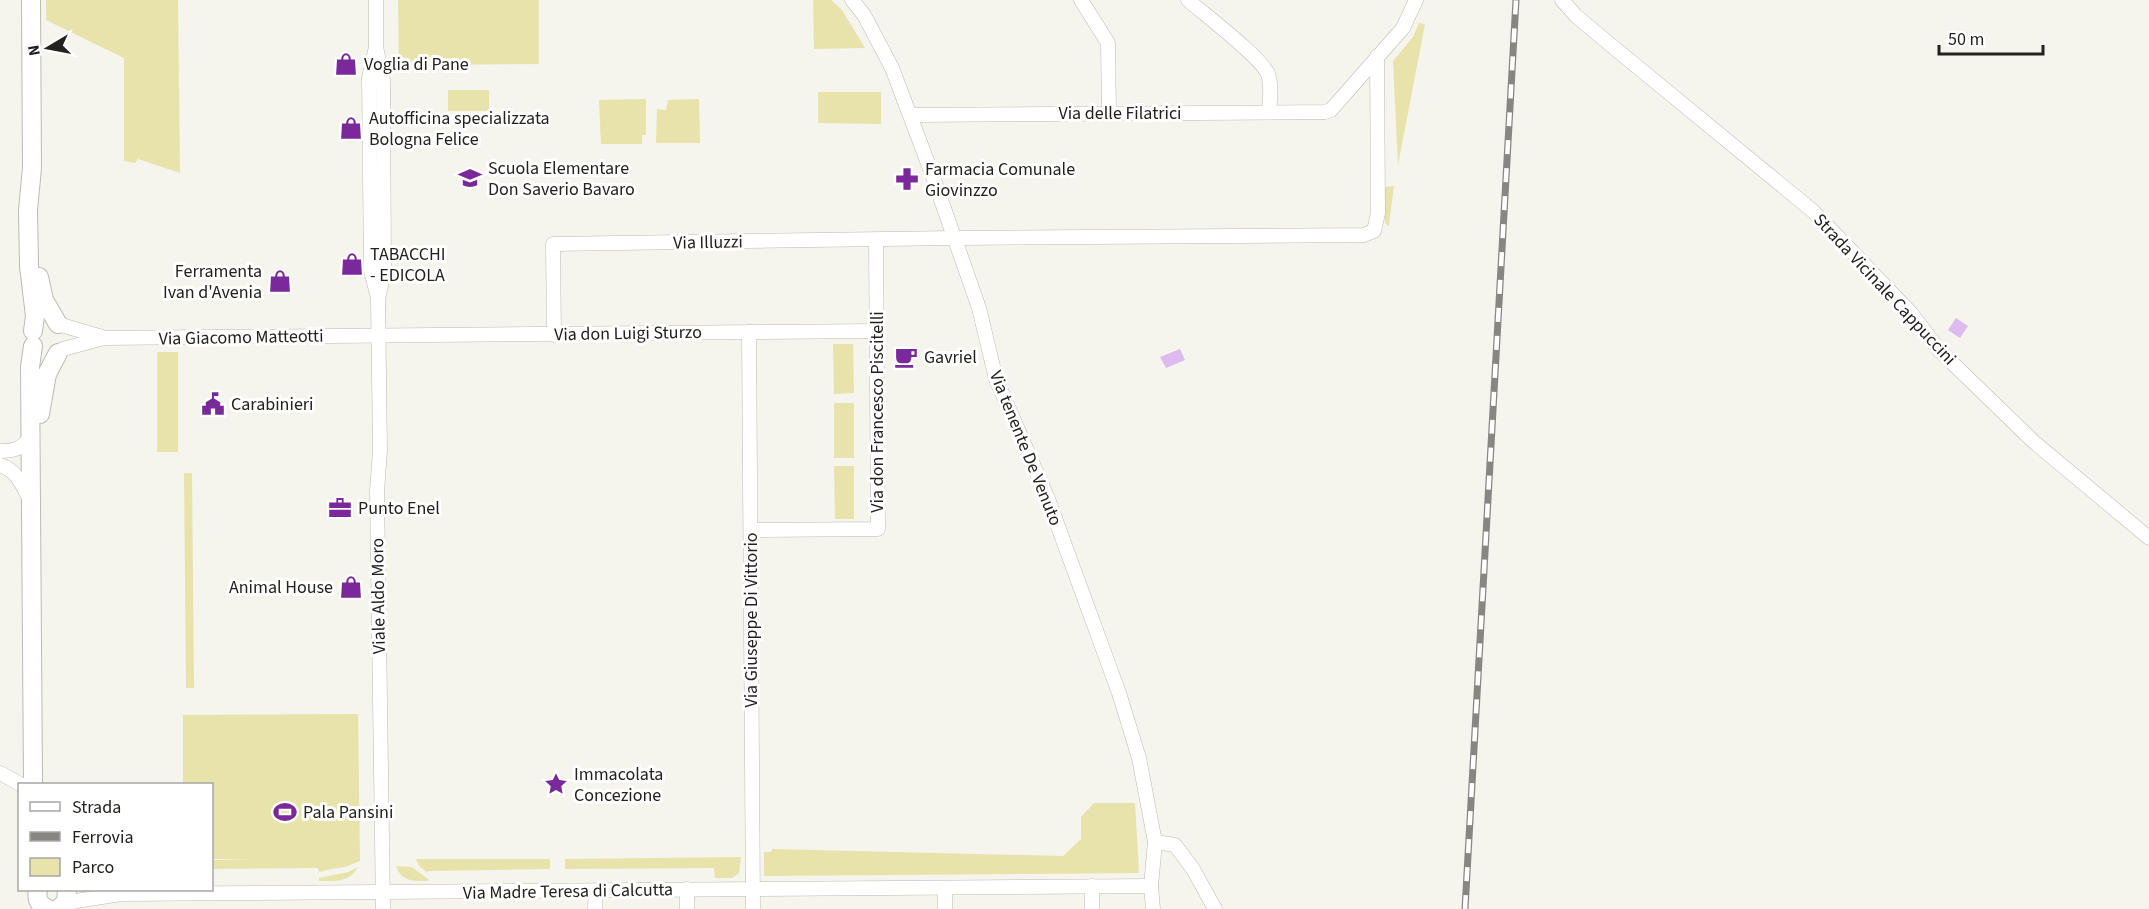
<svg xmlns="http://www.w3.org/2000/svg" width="2149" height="909" font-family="'Source Sans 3',sans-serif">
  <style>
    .green { fill: #e8e3aa }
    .water { fill: #ddbaef }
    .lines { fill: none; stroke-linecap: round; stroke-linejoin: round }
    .minor-casing { stroke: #bcbbb4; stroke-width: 15 }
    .secondary-casing { stroke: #bcbbb4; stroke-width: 20 }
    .minor { stroke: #fff; stroke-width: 14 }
    .secondary { stroke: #fff; stroke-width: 18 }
    .rail-casing { stroke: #878681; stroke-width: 7 }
    .rail { stroke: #fff; stroke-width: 4.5; stroke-dasharray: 14; stroke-linecap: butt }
    .labels { text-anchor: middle; stroke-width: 6; stroke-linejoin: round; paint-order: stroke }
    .poi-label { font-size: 18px; fill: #22221f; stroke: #fff; text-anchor: start }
    .street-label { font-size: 18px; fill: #22221f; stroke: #fff }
  </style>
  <rect width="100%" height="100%" fill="#f5f4ed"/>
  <g class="green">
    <polygon points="46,0 178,0 180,173 138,159 135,163 124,161 124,58 46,20"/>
    <polygon points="398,0 539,0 539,64 399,65"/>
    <polygon points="813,0 831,0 842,10 865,48 814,49"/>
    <polygon points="1419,23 1425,24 1398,165 1393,61 1413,37"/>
    <rect x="448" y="90" width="41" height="21"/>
    <polygon points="818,92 881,92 881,124 818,123"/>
    <polygon points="646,99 646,135 642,135 642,144 601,144 599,100"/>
    <polygon points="699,99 700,143 656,143 657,109 666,110 668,100"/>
    <polygon points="1394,186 1389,224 1389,226 1385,223 1385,187"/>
    <polygon points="833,344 853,344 854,393 834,394"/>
    <rect x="157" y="352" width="21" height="100"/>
    <rect x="834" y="403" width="20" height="55"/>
    <polygon points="834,466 854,466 854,519 835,519"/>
    <polygon points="184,473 192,473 194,688 186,688"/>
    <polygon points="358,714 360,861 345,867 331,869 319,872 318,868 212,869 212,860 256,859 212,859 212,784 183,784 183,715"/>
    <polygon points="1094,803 1135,803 1139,873 764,876 764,852 771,852 772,849 1063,856 1081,839 1081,817"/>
    <polygon points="741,857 739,873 732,878 715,878 714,868 565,869 565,859"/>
    <polygon points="416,859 550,859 550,869 428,871 428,873 419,866"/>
    <path d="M 396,866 L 412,867 L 428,879 L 428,881 C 413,881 402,882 396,866 Z"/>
    <path d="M 358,867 C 349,883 335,881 319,881 L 319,878 L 348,872 Z"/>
  </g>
  <g class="water">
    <polygon points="1956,318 1968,326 1960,338 1948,330"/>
    <polygon points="1180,349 1185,360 1166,368 1160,357"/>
  </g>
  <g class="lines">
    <g class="minor-casing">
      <g id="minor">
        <polyline points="376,0 376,47 383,80 384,272 378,299 380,451 377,491 383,909"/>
        <polyline points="852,0 864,15 892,68 932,174 979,308 996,379 1048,499 1119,693 1139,758 1155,842 1151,886 1153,909"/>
        <polyline points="1081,0 1108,43 1109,113"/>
        <path d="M 1188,0 C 1205,15 1261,57 1268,74 C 1272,86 1270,100 1269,112"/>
        <polyline points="1562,0 1576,16 1612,46 1814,212 1911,313 1939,350 2034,442 2149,538"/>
        <polyline points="375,51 369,78 371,271 377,294"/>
        <polyline points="910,115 1325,112 1331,110 1403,28 1416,0"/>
        <polyline points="58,324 102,337"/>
        <polyline points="749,332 753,909"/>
        <polyline points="554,335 553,244 954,238 1364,235 1374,231 1378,213 1377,56"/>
        <polyline points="63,349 104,338 877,331"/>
        <path d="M 0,451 C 14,451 21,449 30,438"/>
        <path d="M 0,465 C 16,470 22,484 29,498"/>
        <polyline points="751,530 878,529 876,240"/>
        <polyline points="0,773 20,784"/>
        <polyline points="1155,842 1175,845 1193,869 1215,909"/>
        <polyline points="945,888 945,909"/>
        <polyline points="687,889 687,909"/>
        <polyline points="63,906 76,901 121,894 1151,886"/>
        <polyline points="595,909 596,891"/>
        <polyline points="1092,909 1092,886"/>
      </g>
    </g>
    <g class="secondary-casing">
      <g id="secondary">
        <polyline points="31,0 32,168 28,210 29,266 35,316 33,331"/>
        <polyline points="39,277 44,300 58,324"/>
        <polyline points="33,346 30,367 33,784"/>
        <polyline points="40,414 47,374 58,353"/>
        <path d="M 38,890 C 36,899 39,905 48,909"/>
        <polyline points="58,909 66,902 67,890"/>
      </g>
    </g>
    <use href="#minor" class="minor"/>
    <use href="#secondary" class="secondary"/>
    <g class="rail-casing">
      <polyline id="rail" points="1465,909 1516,0"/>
    </g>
    <use href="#rail" class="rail"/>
  </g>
  <defs>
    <g id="shop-bare" transform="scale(1.8)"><path d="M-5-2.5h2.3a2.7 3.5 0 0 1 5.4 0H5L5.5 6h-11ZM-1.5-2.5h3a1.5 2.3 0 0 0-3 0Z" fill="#79299a" stroke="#fff" stroke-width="2.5" paint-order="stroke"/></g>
    <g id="school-bare" transform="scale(1.8)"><path d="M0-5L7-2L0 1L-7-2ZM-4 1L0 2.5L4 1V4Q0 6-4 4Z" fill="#79299a" stroke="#fff" stroke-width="2.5" paint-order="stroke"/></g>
    <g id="pharmacy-bare" transform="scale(1.8)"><path d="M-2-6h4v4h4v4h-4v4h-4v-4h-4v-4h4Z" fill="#79299a" stroke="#fff" stroke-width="2.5" paint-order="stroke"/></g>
    <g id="cafe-bare" transform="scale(1.8)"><path d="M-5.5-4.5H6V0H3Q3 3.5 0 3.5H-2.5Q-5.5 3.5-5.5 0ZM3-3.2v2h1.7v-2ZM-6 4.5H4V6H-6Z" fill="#79299a" stroke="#fff" stroke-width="2.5" paint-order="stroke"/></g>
    <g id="civic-bare" transform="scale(1.8)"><path d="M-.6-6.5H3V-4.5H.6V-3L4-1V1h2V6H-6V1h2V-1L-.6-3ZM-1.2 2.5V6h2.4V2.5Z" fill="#79299a" stroke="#fff" stroke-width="2.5" paint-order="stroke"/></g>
    <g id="office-bare" transform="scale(1.8)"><path d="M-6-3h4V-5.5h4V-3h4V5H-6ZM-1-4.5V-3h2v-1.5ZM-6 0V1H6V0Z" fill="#79299a" stroke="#fff" stroke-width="2.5" paint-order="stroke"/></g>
    <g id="sight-bare" transform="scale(1.8)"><path d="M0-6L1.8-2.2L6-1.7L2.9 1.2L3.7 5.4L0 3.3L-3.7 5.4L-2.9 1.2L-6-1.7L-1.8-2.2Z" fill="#79299a" stroke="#fff" stroke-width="2.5" paint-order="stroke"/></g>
    <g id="stadium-bare" transform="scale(1.8)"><path d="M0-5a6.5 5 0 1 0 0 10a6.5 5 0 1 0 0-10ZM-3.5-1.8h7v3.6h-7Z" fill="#79299a" stroke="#fff" stroke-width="2.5" paint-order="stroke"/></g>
  </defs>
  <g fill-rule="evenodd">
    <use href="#shop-bare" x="346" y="64"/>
    <use href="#shop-bare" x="351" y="128"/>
    <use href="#school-bare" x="470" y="178"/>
    <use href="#pharmacy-bare" x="907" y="179"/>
    <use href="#shop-bare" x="352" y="264"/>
    <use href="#shop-bare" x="280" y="281"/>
    <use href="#cafe-bare" x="906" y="357"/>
    <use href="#civic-bare" x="213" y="404"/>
    <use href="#office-bare" x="340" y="508"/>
    <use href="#shop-bare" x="351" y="587"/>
    <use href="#sight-bare" x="556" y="784"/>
    <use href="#stadium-bare" x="285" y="812"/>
  </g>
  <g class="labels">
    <g class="poi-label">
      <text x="364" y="70">Voglia di Pane</text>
      <text x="369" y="124">Autofficina specializzata<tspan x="369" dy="21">Bologna Felice</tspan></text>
      <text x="488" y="174">Scuola Elementare<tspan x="488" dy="21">Don Saverio Bavaro</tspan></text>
      <text x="925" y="175">Farmacia Comunale<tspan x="925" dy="21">Giovinzzo</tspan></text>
      <text x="370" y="260">TABACCHI<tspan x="370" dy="21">- EDICOLA</tspan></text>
      <text x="262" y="277" text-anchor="end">Ferramenta<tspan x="262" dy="21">Ivan d'Avenia</tspan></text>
      <text x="924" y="363">Gavriel</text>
      <text x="231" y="410">Carabinieri</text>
      <text x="358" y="514">Punto Enel</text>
      <text x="333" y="593" text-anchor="end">Animal House</text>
      <text x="574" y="780">Immacolata<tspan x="574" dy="21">Concezione</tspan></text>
      <text x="303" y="818">Pala Pansini</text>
    </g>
    <g class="street-label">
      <text x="1120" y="119">Via delle Filatrici</text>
      <text transform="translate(708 242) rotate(-1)" y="6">Via Illuzzi</text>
      <text transform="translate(1885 289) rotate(47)" y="6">Strada Vicinale Cappuccini</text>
      <text transform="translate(628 333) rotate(-1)" y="6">Via don Luigi Sturzo</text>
      <text transform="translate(241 337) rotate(-1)" y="6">Via Giacomo Matteotti</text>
      <text transform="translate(877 412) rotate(-90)" y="6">Via don Francesco Piscitelli</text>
      <text transform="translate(1026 448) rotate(68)" y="6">Via tenente De Venuto</text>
      <text transform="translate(378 596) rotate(-91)" y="6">Viale Aldo Moro</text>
      <text transform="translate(751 620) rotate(-90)" y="6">Via Giuseppe Di Vittorio</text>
      <text transform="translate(568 891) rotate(-1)" y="6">Via Madre Teresa di Calcutta</text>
    </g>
  </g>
  <rect x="18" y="783" width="195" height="108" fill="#ffffff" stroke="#a7a7a5" stroke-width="1.5"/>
  <rect x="30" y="802" width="30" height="9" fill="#ffffff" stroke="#a7a7a5" stroke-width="1.5"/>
  <text x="72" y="813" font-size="18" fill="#22221f">Strada</text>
  <rect x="30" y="832" width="30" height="9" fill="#878681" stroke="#a7a7a5" stroke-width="1.5"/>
  <text x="72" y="843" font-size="18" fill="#22221f">Ferrovia</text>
  <rect x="30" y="858" width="30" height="18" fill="#e8e3aa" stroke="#a7a7a5" stroke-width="1.5"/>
  <text x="72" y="873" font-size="18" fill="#22221f">Parco</text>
  <g transform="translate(48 48) rotate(260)" stroke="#ffffff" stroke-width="4.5" paint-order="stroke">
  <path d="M0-4.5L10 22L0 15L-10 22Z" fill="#22221f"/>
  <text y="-9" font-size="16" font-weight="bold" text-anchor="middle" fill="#22221f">N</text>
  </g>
  <path d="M1939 45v9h104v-9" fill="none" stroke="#22221f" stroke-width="3"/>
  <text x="1948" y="45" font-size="18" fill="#22221f" stroke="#ffffff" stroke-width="4.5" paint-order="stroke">50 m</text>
</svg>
